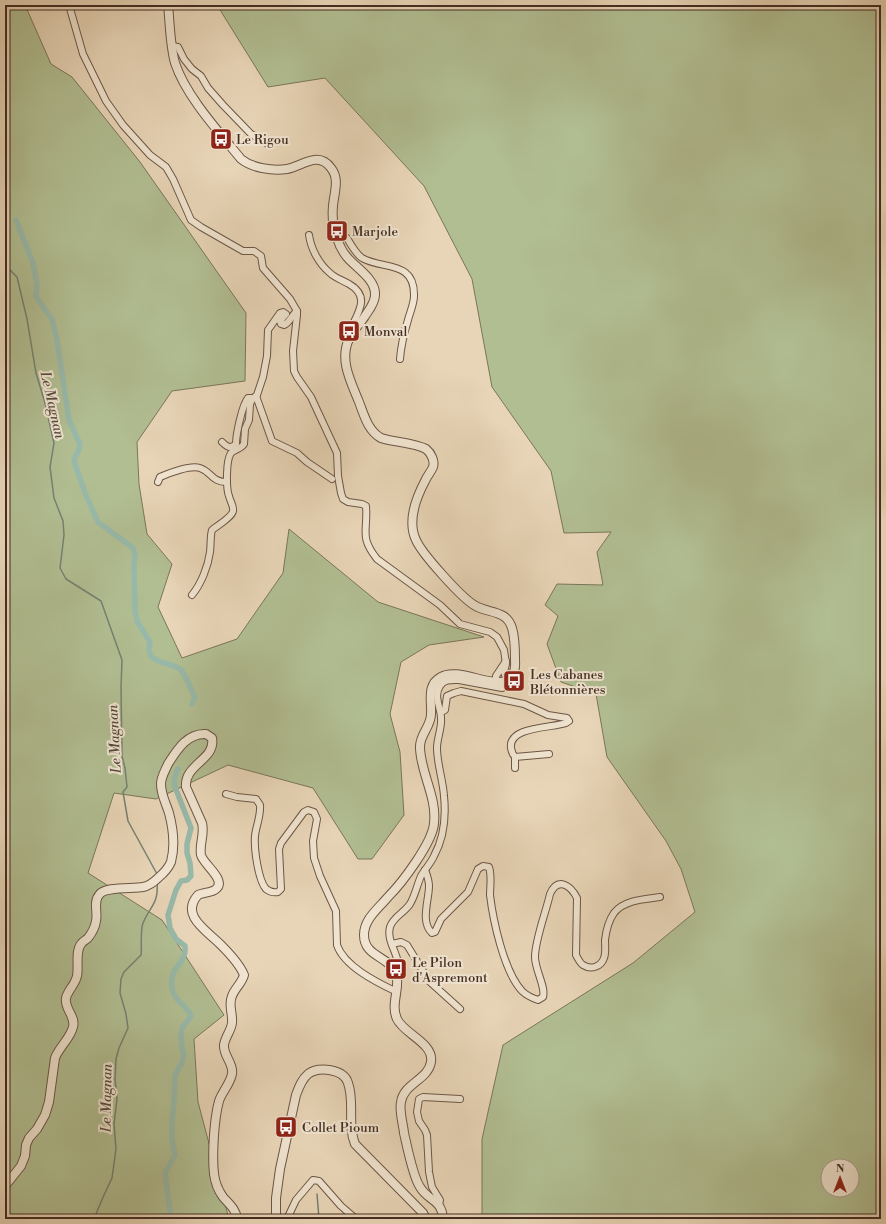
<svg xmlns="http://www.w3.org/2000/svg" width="886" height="1224" font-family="'Libre Bodoni',serif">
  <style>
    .green { fill: #b1be92; stroke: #7a765a; fill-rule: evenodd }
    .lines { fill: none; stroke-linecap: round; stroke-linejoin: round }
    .stream { stroke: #768173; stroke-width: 1.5 }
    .canal { stroke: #98b9a9; stroke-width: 5.5 }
    .minor-casing { stroke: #6c5747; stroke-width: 8 }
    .tertiary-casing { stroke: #6c5747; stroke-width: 10 }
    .minor { stroke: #f0e4d0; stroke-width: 6 }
    .tertiary { stroke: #f0e4d0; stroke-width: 8 }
    .labels { text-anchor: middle; stroke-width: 4; stroke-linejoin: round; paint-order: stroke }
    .poi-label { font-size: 13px; fill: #432d22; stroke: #f0e4d0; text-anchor: start }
    .water-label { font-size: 14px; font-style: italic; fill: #54493d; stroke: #f0e4d0 }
  </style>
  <rect width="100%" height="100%" fill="#e8d5b7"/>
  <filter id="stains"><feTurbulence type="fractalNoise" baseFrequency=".005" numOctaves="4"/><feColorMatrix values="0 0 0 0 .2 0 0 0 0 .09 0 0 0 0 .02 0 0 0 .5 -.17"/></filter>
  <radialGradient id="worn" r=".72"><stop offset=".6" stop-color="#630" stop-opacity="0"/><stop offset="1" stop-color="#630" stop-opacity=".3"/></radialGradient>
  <g class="green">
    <polygon points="5,5 25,5 51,64 72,77 140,162 246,313 245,381 172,391 137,442 139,484 147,534 172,564 158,607 182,658 237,639 283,573 289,529 378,602 484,637 429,645 401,662 390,714 400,752 404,815 372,859 358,859 313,788 228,765 156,799 114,793 88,873 162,920 224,1015 194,1039 198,1102 229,1219 5,1219"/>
    <path d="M 217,5 L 881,5 L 881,1219 L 482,1219 L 482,1139 L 503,1045 L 633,963 L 695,912 L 681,869 L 666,841 L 607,757 L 596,694 L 561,682 L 547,644 L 558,616 L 545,605 L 557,584 L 603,585 L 597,552 L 611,532 L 564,533 L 551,471 L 492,387 L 472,279 L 424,186 L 325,78 L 268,87 ZM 828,1166 L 852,1166 L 852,1190 L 828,1190 Z"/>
  </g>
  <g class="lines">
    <g class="stream">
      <polyline points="5,265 17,277 27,319 36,373 45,403 54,443 50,467 54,498 63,521 64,535 60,568 66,579 101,601 122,660 121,688 122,756 125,768 127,787 123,792 128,821 157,874"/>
      <polyline points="317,1194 319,1219"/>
      <path d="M 91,1219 L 96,1214 L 104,1195 L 112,1178 L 116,1149 L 114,1124 L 117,1099 L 115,1079 L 116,1059 L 119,1048 L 128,1028 L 126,1014 L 120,993 L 121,979 L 124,972 L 141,955 C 142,947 140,931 143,923 C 150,906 159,904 157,882"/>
    </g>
    <g class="canal">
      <path d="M 16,220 L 33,263 L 37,284 L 36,297 L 52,319 L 57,340 L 69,420 L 80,444 C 80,451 75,455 74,461 L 85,493 L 98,522 L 133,548 L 135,555 L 134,564 L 135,610 L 137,621 L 150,642 L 149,650 L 151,656 C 159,664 171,663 180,669 C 185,673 191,690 195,697 L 192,704"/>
      <path d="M 171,1219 L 165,1173 L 175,1155 L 172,1140 L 172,1122 L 174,1101 L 175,1075 L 182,1063 L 184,1054 L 182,1048 L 181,1035 L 182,1028 L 191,1016 C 188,1005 174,1003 172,987 C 169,965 187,965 185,946 L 176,939 L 170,928 L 168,915 L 176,890 L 181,881 L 187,880 L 191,876 L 190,863 L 187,853 L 187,844 L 191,828 L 175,787 L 174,780 L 178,769"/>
    </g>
    <g class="minor-casing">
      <g id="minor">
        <path d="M 69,5 L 83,54 L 106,101 L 123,125 L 150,155 L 166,167 L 173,179 L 191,220 L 201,227 L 243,251 L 254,251 L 261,256 L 263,268 L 290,299 L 297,311 L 297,315 L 293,351 L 294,371 L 297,377 L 311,397 L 337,453 L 338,476 L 341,493 L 343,499 L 348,502 L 362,504 L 366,506 C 368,532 359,536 377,559 L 440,605 L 460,624 L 490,632 L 497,637 L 504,650 L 506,664 L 504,672 L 508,683 L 507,686 L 502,688 L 459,680 C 452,680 444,679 440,686 C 433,696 441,708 441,718 C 442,728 437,738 437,748 C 437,764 443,780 444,796 C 446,816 444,838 434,856 C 431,863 425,869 421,876 C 417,885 415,896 410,904 C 404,913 393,917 390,927 C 386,942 400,955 399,971 L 396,973"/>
        <polyline points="172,46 178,47 184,59 192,69 201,76 208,88 223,105 251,134 268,144"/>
        <path d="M 309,235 C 311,249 319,264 330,273 C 335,278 342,280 349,284 C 368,295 361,308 353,324 L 355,329"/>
        <path d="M 337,239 L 340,237 L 347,238 C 351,245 356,254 362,258 C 383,270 415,260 414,296 C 414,304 410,312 408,320 C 404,333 401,346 400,359"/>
        <polyline points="256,396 272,441 297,453 307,462 332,479"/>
        <path d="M 222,442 C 227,447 230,449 236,444 C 236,435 242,405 248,398 L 255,398"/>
        <path d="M 158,482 L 160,477 C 169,473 190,465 200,468 C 212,472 211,482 227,482"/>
        <path d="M 192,595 C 201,584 208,567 210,552 C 211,545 210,537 212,530 C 217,526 232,517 233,511 C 234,506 230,501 229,496 C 226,488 226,460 231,453 C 235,449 241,449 244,444 L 245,429 L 249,420 L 250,404 L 252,400 L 257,395 L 263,377 L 267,356 L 268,330 L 280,313 L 283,312 L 286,314 L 280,321 L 281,324 L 284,325 C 291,322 291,315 297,311"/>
        <polyline points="496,682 496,676 506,661"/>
        <path d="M 441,712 L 445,710 L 447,696 L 454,693 L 461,691 L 524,704 L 548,715 L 567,718 L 569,721 L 566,723 C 553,728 508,726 511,748 C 512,752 512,754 515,757 L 549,754"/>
        <polyline points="515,768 515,757"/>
        <path d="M 226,794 L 237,797 L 256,799 L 260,805 C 261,816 256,826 255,836 C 254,848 258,880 266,889 C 270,892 273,893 278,892 L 281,889 L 279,849 L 281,843 L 304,812 L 308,810 L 314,812 L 317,819 L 313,841 L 314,858 L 320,876 L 336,911 L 337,945 C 344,966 376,982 395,991"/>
        <path d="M 425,870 C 427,875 429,881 429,886 C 429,900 420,922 432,933 L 435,932 L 441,919 L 468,892 L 478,869 L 483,866 L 489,867 C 492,876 490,886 490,895 C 493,920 504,972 522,991 C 526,995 532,998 538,1000 L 543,997 C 546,987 535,970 535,957 C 535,940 546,912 550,894 C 558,876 571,886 577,898 L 576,955 C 578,959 580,963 583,965 C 591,970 601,967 604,958 C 606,953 605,946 605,940 C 606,932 609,920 614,913 C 624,900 645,899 660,897"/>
        <polyline points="392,944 401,942 407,945 429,981 460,1009"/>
        <polyline points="439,1205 440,1200 432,1187 429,1172 427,1135 425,1130 419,1121 417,1112 419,1099 423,1097 460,1099"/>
        <polyline points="287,1219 296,1200 313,1180 319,1181 341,1206 356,1219"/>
      </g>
    </g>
    <g class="tertiary-casing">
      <g id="tertiary">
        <path d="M 168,5 C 170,24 170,45 175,63 C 186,96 218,131 241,159 C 252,168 272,171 287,169 C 301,167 318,150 331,168 C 340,179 334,193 333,206 C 332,217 333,228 337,238 C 339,245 342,251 347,257 C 356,268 376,279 375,295 C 375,303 369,310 365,316 C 360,324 353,330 349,339 C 339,360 351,382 359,402 C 364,415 368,431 381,438 C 393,442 415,443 426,449 C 431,453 435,461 433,467 C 431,472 427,476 425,481 C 416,498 407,521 416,540 C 422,554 461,597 474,605 C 488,614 506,609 512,628 C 515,638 515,649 515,659 C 515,664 516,669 513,674 C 503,696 460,665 441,677 C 426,685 432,701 431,714 C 431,727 419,735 420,748 C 421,774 437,797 434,823 C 433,842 402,883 388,897 C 378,909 364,919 364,935 C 364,957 389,956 396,973 C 401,987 390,1004 397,1019 C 404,1034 434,1043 431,1062 C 428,1080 404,1083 401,1102 C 399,1111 403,1123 404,1133 C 407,1146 413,1177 420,1187 C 428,1201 442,1199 443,1219"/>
        <path d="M 5,1186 L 21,1166 L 25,1156 L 26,1145 L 29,1138 L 37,1129 L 45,1115 L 49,1102 L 55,1058 C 59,1047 70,1039 73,1027 C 76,1016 64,1009 66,998 C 68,990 75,985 77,976 C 79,967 75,952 81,944 C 83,941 86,940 88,938 C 92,933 95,927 96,921 C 98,913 93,902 99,895 C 104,886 133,889 143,887 C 148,886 154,882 158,878 C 164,873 168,869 171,862 C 175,847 173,828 169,813 C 166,803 161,795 161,784 C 161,777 165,771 168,764 C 177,750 187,733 206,734 L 212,738 C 216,760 184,764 186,787 L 202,823 C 205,834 199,844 201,855 C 203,864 227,880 216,889 C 212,893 203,892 198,895 C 179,916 209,932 221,945 C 229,953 240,965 244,975 C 242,983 235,988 232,996 C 228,1005 233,1013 232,1023 C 231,1031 225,1037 224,1045 C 223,1056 234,1063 232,1074 C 230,1084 222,1092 219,1101 C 214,1119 212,1155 214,1174 C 215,1182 218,1190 223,1197 C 229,1204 236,1209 237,1219"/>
        <path d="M 276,1219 L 276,1198 L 280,1169 L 296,1095 C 299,1087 302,1079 308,1074 C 319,1066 344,1069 348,1083 C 355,1102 347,1125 355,1144 L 423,1213 L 426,1219"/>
      </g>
    </g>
    <use href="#minor" class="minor"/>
    <use href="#tertiary" class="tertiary"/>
  </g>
  <defs>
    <g id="bus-square" transform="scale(1.15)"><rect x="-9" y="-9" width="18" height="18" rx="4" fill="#8f2418" stroke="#f0e4d0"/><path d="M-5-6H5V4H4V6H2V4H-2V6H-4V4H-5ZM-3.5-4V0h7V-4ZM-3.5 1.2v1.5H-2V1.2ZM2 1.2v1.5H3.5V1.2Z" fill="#fff"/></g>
  </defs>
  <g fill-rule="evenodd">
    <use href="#bus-square" x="221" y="139"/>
    <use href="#bus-square" x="337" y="231"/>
    <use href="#bus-square" x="349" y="331"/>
    <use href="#bus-square" x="514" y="681"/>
    <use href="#bus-square" x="396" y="969"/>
    <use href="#bus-square" x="286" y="1127"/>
  </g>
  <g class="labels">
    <g class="poi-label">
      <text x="236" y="144">Le Rigou</text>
      <text x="352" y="236">Marjole</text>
      <text x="364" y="336">Monval</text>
      <text x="530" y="679">Les Cabanes<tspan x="530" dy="15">Blétonnières</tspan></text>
      <text x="412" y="967">Le Pilon<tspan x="412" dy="15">d'Aspremont</tspan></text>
      <text x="302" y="1132">Collet Pioum</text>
    </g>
    <g class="water-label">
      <text transform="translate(53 405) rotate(77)" y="5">Le Magnan</text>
      <text transform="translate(114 739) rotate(-93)" y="5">Le Magnan</text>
      <text transform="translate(106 1098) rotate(-89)" y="5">Le Magnan</text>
    </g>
  </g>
  <rect width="886" height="1224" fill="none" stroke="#e8d5b7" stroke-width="20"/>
  <rect x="6" y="6" width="874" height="1212" fill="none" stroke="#432d22" stroke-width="2"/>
  <rect x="10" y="10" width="866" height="1204" fill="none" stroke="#432d22"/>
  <g transform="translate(840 1178)"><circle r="19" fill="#f0e4d0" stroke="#ab9b8a"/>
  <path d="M0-3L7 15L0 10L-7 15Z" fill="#8f2418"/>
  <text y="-6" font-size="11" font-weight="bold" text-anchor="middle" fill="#432d22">N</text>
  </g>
  <rect width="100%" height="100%" filter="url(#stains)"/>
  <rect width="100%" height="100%" fill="url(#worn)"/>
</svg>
